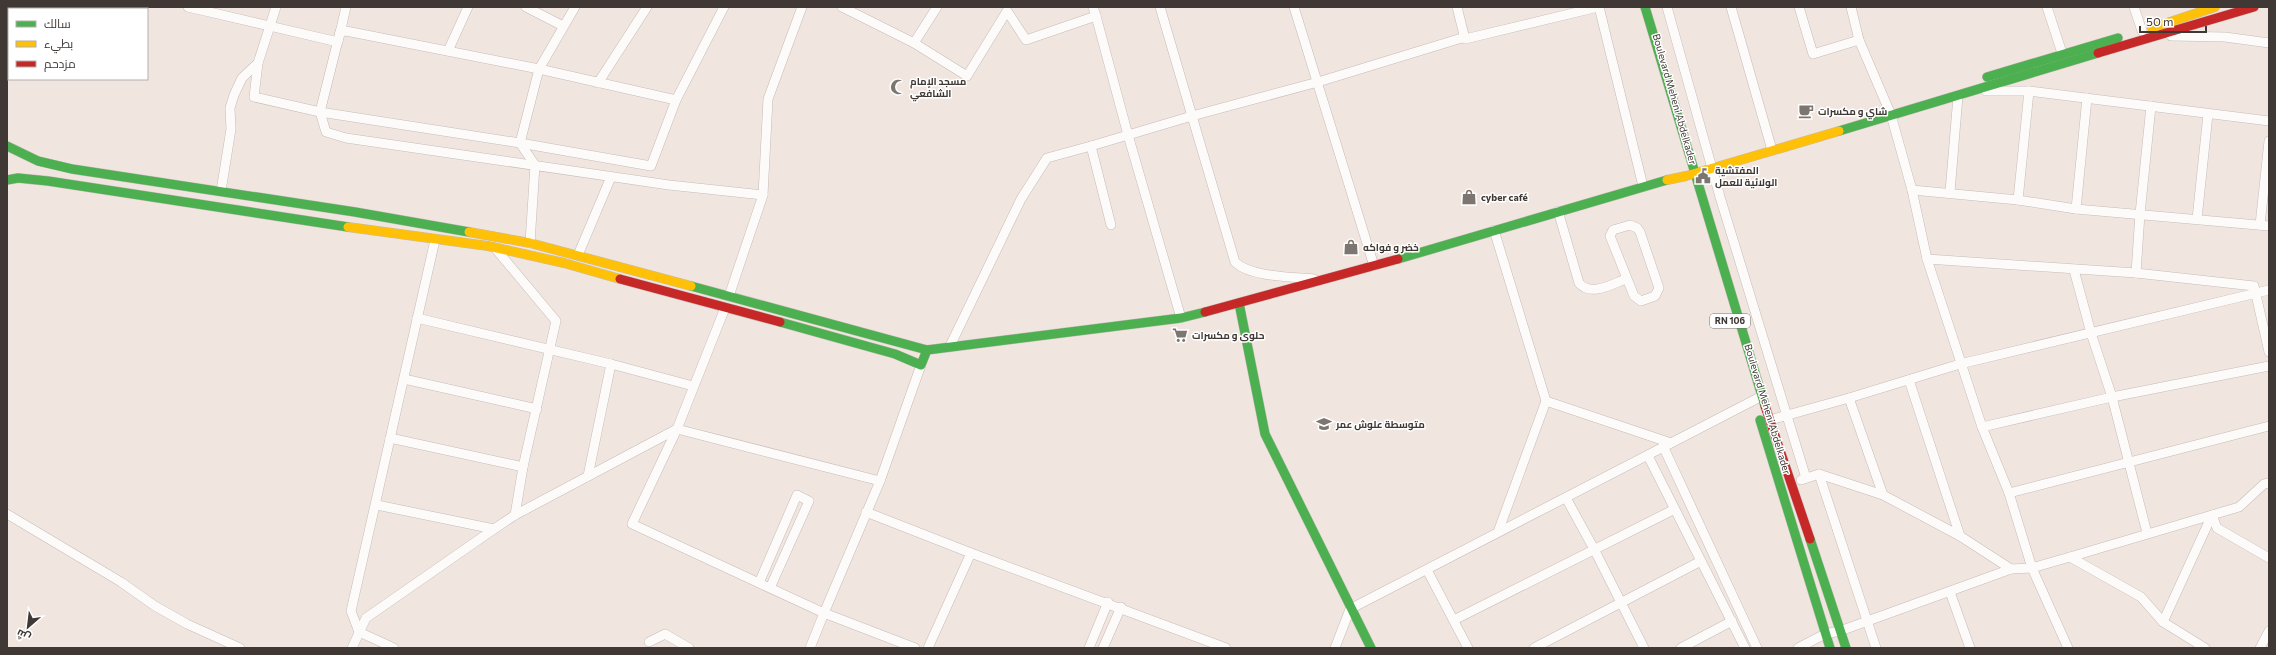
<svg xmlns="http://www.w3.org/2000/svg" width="2276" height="655" font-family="Commissioner,Cairo,sans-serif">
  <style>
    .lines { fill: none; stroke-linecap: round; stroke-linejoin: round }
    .street-casing { stroke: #c5bcb8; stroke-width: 10 }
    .fast-casing { stroke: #c5bcb8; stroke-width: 10 }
    .slow-casing { stroke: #c5bcb8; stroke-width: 10 }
    .jam-casing { stroke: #c5bcb8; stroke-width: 10 }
    .street { stroke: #fdfbfa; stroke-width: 9 }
    .fast { stroke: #4caf50; stroke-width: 9 }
    .slow { stroke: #ffc107; stroke-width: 9 }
    .jam { stroke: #c62828; stroke-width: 9 }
    .labels { text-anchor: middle; stroke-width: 3; stroke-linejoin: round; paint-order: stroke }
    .shield { fill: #fff; stroke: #797471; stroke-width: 1 }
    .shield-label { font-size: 9px; font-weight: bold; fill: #3f3834 }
    .poi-label { font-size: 10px; font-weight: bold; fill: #3f3834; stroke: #fff; text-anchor: start }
    .street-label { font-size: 10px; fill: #3f3834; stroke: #fff }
  </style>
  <rect width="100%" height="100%" fill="#f0e5df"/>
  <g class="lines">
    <g class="street-casing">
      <g id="street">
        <polyline points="188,7 338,42 346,7"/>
        <polyline points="276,7 258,63 254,97 320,112 520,143 651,166 676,100 724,7"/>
        <polyline points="526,7 563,26"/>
        <polyline points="842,7 914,43 967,76 1007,11 1026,40 1096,16 1093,7"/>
        <polyline points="1160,7 1192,116 1318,82 1465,37"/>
        <polyline points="1294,7 1374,266"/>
        <polyline points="1457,7 1465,39 1598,7"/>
        <polyline points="1599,7 1643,186"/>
        <polyline points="1667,7 1720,197 1806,478"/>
        <polyline points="1731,7 1772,150"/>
        <polyline points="1799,7 1813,54 1859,40"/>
        <polyline points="1851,7 1859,40 1891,115 1912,190 1927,259 1982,427 2009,493 2032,568 2068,648"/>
        <polyline points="2047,7 2062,53"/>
        <polyline points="2134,7 2142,31"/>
        <polyline points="1096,16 1128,135 1181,318"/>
        <polyline points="2171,36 2225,37 2269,43"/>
        <polyline points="914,43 937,7"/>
        <polyline points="448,51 468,7"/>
        <polyline points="598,83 647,7"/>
        <polyline points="1986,91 2029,91 2269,121"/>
        <polyline points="676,100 539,69 346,31 340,32 320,112 326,132 346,138 669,185 763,195"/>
        <polyline points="2151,106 2140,214 2136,273 2254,286 2269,352"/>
        <polyline points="1912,190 2018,200 2076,209 2269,226"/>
        <polyline points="221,191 231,129 230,108 234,95 242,78 258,63"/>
        <polyline points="1950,192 1958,96"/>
        <polyline points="2018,200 2029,91"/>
        <polyline points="2076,209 2087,98"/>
        <path d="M 1558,211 L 1579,283 C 1591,297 1612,284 1626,279"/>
        <polyline points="2197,219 2208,114"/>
        <path d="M 1111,225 L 1091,146 L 1192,116 L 1235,262 C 1250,277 1293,277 1314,279"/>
        <polygon points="1630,225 1637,228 1640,232 1659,288 1655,296 1641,301 1634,296 1610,236 1613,230"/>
        <polyline points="2260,225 2269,141"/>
        <polyline points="1494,230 1546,401"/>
        <polyline points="530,243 535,165 520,143 539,69 575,7"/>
        <polyline points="495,248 556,321 523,467 515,515"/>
        <polyline points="578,255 611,177"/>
        <polyline points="1927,259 2136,273"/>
        <polyline points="2074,270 2091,333 2112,397 2147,533"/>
        <polyline points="729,296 763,195 768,99 802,7"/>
        <polyline points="725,308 677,429 632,524 759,583"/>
        <polyline points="417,318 611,364 693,386"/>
        <polyline points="950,346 1021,199 1047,158 1091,146"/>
        <polyline points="404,379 537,409"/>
        <polyline points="1909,380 1960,536"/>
        <polyline points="1849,398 1883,495"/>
        <polyline points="1770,420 1849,398 1960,364 2269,290"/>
        <polyline points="1982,427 2112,397 2269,366"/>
        <polyline points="390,438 523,467"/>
        <polyline points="1663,446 1757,648"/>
        <polyline points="1648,456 1745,648"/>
        <polyline points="1819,474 1876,648"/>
        <polyline points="588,476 611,364"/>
        <polyline points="1801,480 1819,474 1883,495 1960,536 2011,569"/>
        <polyline points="2009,493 2269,426"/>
        <polyline points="1566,498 1594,549 1644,648"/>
        <polyline points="377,505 494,529"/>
        <polyline points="866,512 971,553 928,648"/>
        <polyline points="7,514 121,582 155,606 187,624 240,648"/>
        <polyline points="1498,532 1546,401 1671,443"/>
        <polyline points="971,553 1226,648"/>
        <polyline points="2070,557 2212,515 2217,528 2269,558"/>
        <polyline points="1427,570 1468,648"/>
        <polyline points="770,588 809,501 797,495 759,583 824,613 810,648"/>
        <polyline points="1950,592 1970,648"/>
        <polyline points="1454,620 1673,510"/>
        <polyline points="2163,622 2212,515 2239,507 2264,484 2269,483"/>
        <polyline points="649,642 665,634 689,648"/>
        <polyline points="352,648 366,618 494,529 515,515 677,429 880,481"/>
        <polyline points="394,648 359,632 351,611 435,240"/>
        <polyline points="915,648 824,613 880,481 921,365"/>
        <polyline points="1089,648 1108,602"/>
        <polyline points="1103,648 1121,607"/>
        <polyline points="1335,648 1350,609 1762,396"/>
        <polyline points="1534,648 1701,561"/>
        <polyline points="1681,648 1732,621"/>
        <polyline points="1798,648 1825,634 1840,631 2011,569 2032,568 2070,557 2141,597 2163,622 2205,648"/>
        <polyline points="2260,648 2269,631"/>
      </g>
    </g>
    <g class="fast-casing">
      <g id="fast">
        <polyline points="1645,7 1765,406"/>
        <polyline points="1987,77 2118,38"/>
        <polyline points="1839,131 2098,53"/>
        <polyline points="7,146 38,161 72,169 355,212 469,232"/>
        <polyline points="7,180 18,178 48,181 348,227"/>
        <polyline points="1398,259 1667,180"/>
        <polyline points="691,286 927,350 1181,318 1205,312"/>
        <polyline points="1239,303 1265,434 1371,648"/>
        <polyline points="780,322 895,354 921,365 927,350"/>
        <polyline points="1760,420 1830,648"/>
        <polyline points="1810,539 1846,648"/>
      </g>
    </g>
    <g class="slow-casing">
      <g id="slow">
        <polyline points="2152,28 2215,7"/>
        <polyline points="1667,180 1686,176 1839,131"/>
        <polyline points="348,227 488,246 564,263 620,279"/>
        <polyline points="469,232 530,243 691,286"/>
      </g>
    </g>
    <g class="jam-casing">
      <g id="jam">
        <polyline points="2098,53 2254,7"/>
        <polyline points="620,279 780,322"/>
        <polyline points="1205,312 1398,259"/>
        <polyline points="1765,406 1810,539"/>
      </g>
    </g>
    <use href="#street" class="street"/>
    <use href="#fast" class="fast"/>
    <use href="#slow" class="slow"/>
    <use href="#jam" class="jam"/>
  </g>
  <defs>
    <g id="mosque-bare" transform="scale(1.2)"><path d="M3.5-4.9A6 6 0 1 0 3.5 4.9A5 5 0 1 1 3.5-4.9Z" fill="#7d7570" stroke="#fff" stroke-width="2.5" paint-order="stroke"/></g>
    <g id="cafe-bare" transform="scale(1.2)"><path d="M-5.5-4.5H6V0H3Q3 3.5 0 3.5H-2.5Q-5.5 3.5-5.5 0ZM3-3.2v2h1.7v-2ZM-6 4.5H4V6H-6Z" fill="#7d7570" stroke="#fff" stroke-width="2.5" paint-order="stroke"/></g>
    <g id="civic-bare" transform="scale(1.2)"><path d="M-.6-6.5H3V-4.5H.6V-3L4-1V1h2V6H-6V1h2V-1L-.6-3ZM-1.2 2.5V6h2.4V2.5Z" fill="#7d7570" stroke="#fff" stroke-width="2.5" paint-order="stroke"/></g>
    <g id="shop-bare" transform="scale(1.2)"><path d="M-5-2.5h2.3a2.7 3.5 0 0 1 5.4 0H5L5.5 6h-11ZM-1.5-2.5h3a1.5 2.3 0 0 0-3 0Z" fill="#7d7570" stroke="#fff" stroke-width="2.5" paint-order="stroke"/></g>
    <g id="supermarket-bare" transform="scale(1.2)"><path d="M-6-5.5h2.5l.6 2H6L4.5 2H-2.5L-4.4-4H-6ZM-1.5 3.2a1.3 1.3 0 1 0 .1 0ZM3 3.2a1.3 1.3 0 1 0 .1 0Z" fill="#7d7570" stroke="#fff" stroke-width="2.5" paint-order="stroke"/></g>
    <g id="school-bare" transform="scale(1.2)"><path d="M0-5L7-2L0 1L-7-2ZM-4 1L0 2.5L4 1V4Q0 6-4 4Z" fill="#7d7570" stroke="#fff" stroke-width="2.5" paint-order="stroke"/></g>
  </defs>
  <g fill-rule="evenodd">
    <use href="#mosque-bare" x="898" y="87"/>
    <use href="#cafe-bare" x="1806" y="111"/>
    <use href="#civic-bare" x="1703" y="176"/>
    <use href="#shop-bare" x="1469" y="197"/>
    <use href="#shop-bare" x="1351" y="247"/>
    <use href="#supermarket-bare" x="1180" y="335"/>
    <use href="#school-bare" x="1324" y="424"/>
  </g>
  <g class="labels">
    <rect class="shield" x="1710" y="314" width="40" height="14" rx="3"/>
    <g class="shield-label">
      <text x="1730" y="324">RN 106</text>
    </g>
    <g class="poi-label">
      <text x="910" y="85">مسجد الإمام<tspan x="910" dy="12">الشافعي</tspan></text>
      <text x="1818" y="115">شاي و مكسرات</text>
      <text x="1715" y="174">المفتشية<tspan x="1715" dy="12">الولائية للعمل</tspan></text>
      <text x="1481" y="201">cyber café</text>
      <text x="1363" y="251">خضر و فواكه</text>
      <text x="1192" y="339">حلوى و مكسرات</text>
      <text x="1336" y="428">متوسطة علوش عمر</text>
    </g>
    <g class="street-label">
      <text transform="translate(1675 99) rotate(74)" y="4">Boulevard Meheni Abdelkader</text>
      <text transform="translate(1768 409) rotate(73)" y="4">Boulevard Meheni Abdelkader</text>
    </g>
  </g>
  <rect width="2276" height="655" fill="none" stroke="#3f3834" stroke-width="16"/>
  <rect x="8" y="8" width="140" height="72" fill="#ffffff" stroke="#b2afae"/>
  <rect x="16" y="21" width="20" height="6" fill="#4caf50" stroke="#b2afae"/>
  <text x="44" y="28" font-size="12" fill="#3f3834">سالك</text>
  <rect x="16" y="41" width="20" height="6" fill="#ffc107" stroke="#b2afae"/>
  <text x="44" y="48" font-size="12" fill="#3f3834">بطيء</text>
  <rect x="16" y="61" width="20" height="6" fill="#c62828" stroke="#b2afae"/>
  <text x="44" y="68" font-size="12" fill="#3f3834">مزدحم</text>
  <g transform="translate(28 627) rotate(208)" stroke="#ffffff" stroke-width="3" paint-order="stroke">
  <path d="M0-3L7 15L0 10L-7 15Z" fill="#3f3834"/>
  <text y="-6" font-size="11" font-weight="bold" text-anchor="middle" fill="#3f3834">ش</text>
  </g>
  <path d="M2140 26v6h66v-6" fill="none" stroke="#3f3834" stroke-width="2"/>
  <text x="2146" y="26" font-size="12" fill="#3f3834" stroke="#ffffff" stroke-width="3" paint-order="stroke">50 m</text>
</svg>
